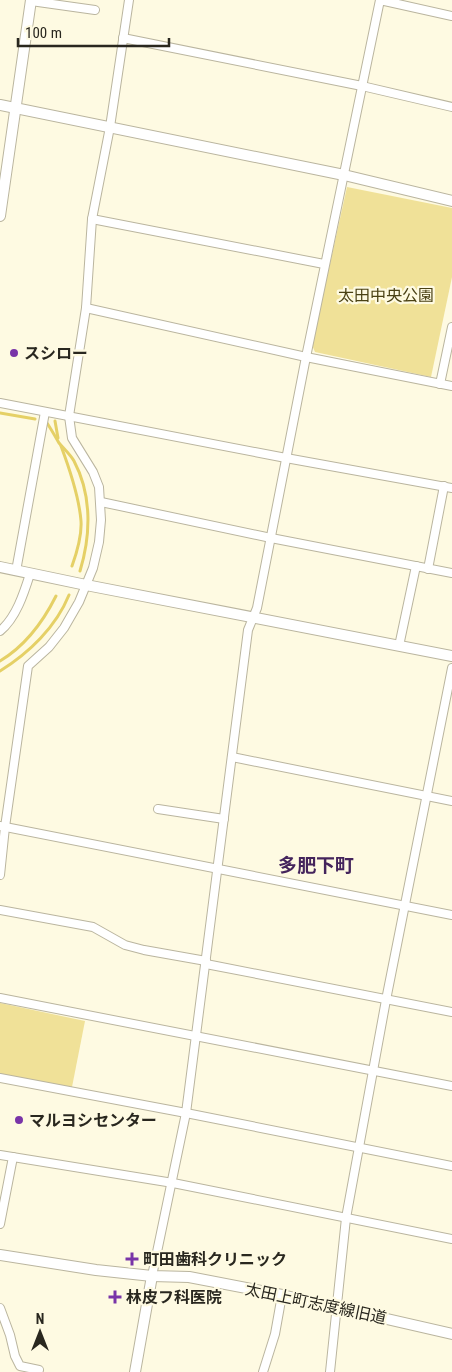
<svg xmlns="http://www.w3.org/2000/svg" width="452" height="1372" font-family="'Roboto Condensed','Noto Sans JP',sans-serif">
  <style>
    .green { fill: #f0e198 }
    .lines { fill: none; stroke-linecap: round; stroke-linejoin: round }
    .stream { stroke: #e5d066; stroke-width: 3 }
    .minor-casing { stroke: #bab59f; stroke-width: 10 }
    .tertiary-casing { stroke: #bab59f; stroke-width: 12 }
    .minor { stroke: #fff; stroke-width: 8 }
    .tertiary { stroke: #fff; stroke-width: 10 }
    .poi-dot { fill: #7934a8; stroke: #fefae2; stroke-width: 2 }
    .labels { text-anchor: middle; stroke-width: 4.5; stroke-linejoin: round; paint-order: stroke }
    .park-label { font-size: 16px; fill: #4a4114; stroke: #fefae2 }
    .poi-label { font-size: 16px; font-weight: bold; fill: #29271f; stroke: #fefae2; text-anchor: start }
    .street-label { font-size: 16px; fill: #29271f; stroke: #fefae2 }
    .quarter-label { font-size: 19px; font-weight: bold; fill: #44245c; stroke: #fefae2 }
  </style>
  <rect width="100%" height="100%" fill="#fefae2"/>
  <g class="green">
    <polygon points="347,187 452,208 452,277 431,377 315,352 312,345"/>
    <polygon points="0,1003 85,1021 72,1087 0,1074"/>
  </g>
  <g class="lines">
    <g class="stream">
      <polyline points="0,413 35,419"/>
      <polyline points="55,421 58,438"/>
      <path d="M 47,423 C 51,429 55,436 59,443 C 64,449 70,454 74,461 C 92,495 91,535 80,571"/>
      <path d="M 61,446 C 70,470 79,496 81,521 C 82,536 77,552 72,566"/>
      <path d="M 0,661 C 25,646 43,622 56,596"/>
      <path d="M 0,671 C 29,653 56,627 69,595"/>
    </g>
    <g class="minor-casing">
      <g id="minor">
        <polyline points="31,1 95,10"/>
        <polyline points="123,38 362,86 452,107"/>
        <polyline points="92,219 324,264"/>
        <polyline points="86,308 306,357 452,386"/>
        <polyline points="440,384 452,327"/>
        <polyline points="0,403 286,458 452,488"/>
        <polyline points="101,502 271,538 452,573"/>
        <polyline points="428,569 444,486"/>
        <polyline points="16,571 45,412"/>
        <path d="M 0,631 C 16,618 24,593 30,574"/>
        <polyline points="399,646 416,566"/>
        <polyline points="232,757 452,801"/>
        <polyline points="158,809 224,819"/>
        <polyline points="0,826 452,915"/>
        <polyline points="0,875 5,827 28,666 49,647 64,628 79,602 93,568 99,542 101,520 99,487 93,472 72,438 69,416 86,308 92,219 110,127 129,0"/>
        <polyline points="0,910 93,927 125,945 144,950 206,961"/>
        <polyline points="206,964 452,1012"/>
        <polyline points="0,998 452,1086"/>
        <polyline points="0,1078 186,1113 452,1166"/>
        <polyline points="0,1155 173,1183 452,1239"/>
        <polyline points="0,1224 13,1157"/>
        <polyline points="152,1276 186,1113 248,630 257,608 306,357 380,0 452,16"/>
        <polyline points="0,1308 10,1335 15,1356 20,1366 39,1370"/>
        <polyline points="263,1372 275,1334 282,1295"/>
        <polyline points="330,1372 346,1218 386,1000 452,668"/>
      </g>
    </g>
    <g class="tertiary-casing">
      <g id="tertiary">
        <polyline points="0,105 344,175 452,201"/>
        <polyline points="0,216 31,0"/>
        <polyline points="0,567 86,585 452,656"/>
        <polyline points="0,1255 96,1270 152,1276 189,1277 282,1295 452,1334"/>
        <polyline points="135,1372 152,1276"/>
      </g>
    </g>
    <use href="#minor" class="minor"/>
    <use href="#tertiary" class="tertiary"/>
  </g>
  <g class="poi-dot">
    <circle cx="14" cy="353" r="5"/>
    <circle cx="19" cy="1120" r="5"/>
    <path d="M129.5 1251.5h5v5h5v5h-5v5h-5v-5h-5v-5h5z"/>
    <path d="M112.5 1289.5h5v5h5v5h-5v5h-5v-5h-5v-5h5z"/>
  </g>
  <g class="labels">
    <g class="park-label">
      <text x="386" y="301">太田中央公園</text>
    </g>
    <g class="poi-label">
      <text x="24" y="359">スシロー</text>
      <text x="29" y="1126">マルヨシセンター</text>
      <text x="143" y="1265">町田歯科クリニック</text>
      <text x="126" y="1303">林皮フ科医院</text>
    </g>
    <g class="street-label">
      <text transform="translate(316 1303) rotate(12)" y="6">太田上町志度線旧道</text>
    </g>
    <g class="quarter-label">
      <text x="316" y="872">多肥下町</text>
    </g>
  </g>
  <g transform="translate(40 1332)" stroke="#fefae2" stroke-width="4" paint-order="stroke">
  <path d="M0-4L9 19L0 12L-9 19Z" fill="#29271f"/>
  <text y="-8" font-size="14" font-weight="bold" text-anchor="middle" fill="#29271f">N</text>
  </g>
  <path d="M18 38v8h151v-8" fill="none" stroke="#29271f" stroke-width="2.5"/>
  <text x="25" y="38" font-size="15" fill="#29271f" stroke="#fefae2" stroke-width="4" paint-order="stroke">100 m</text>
</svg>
